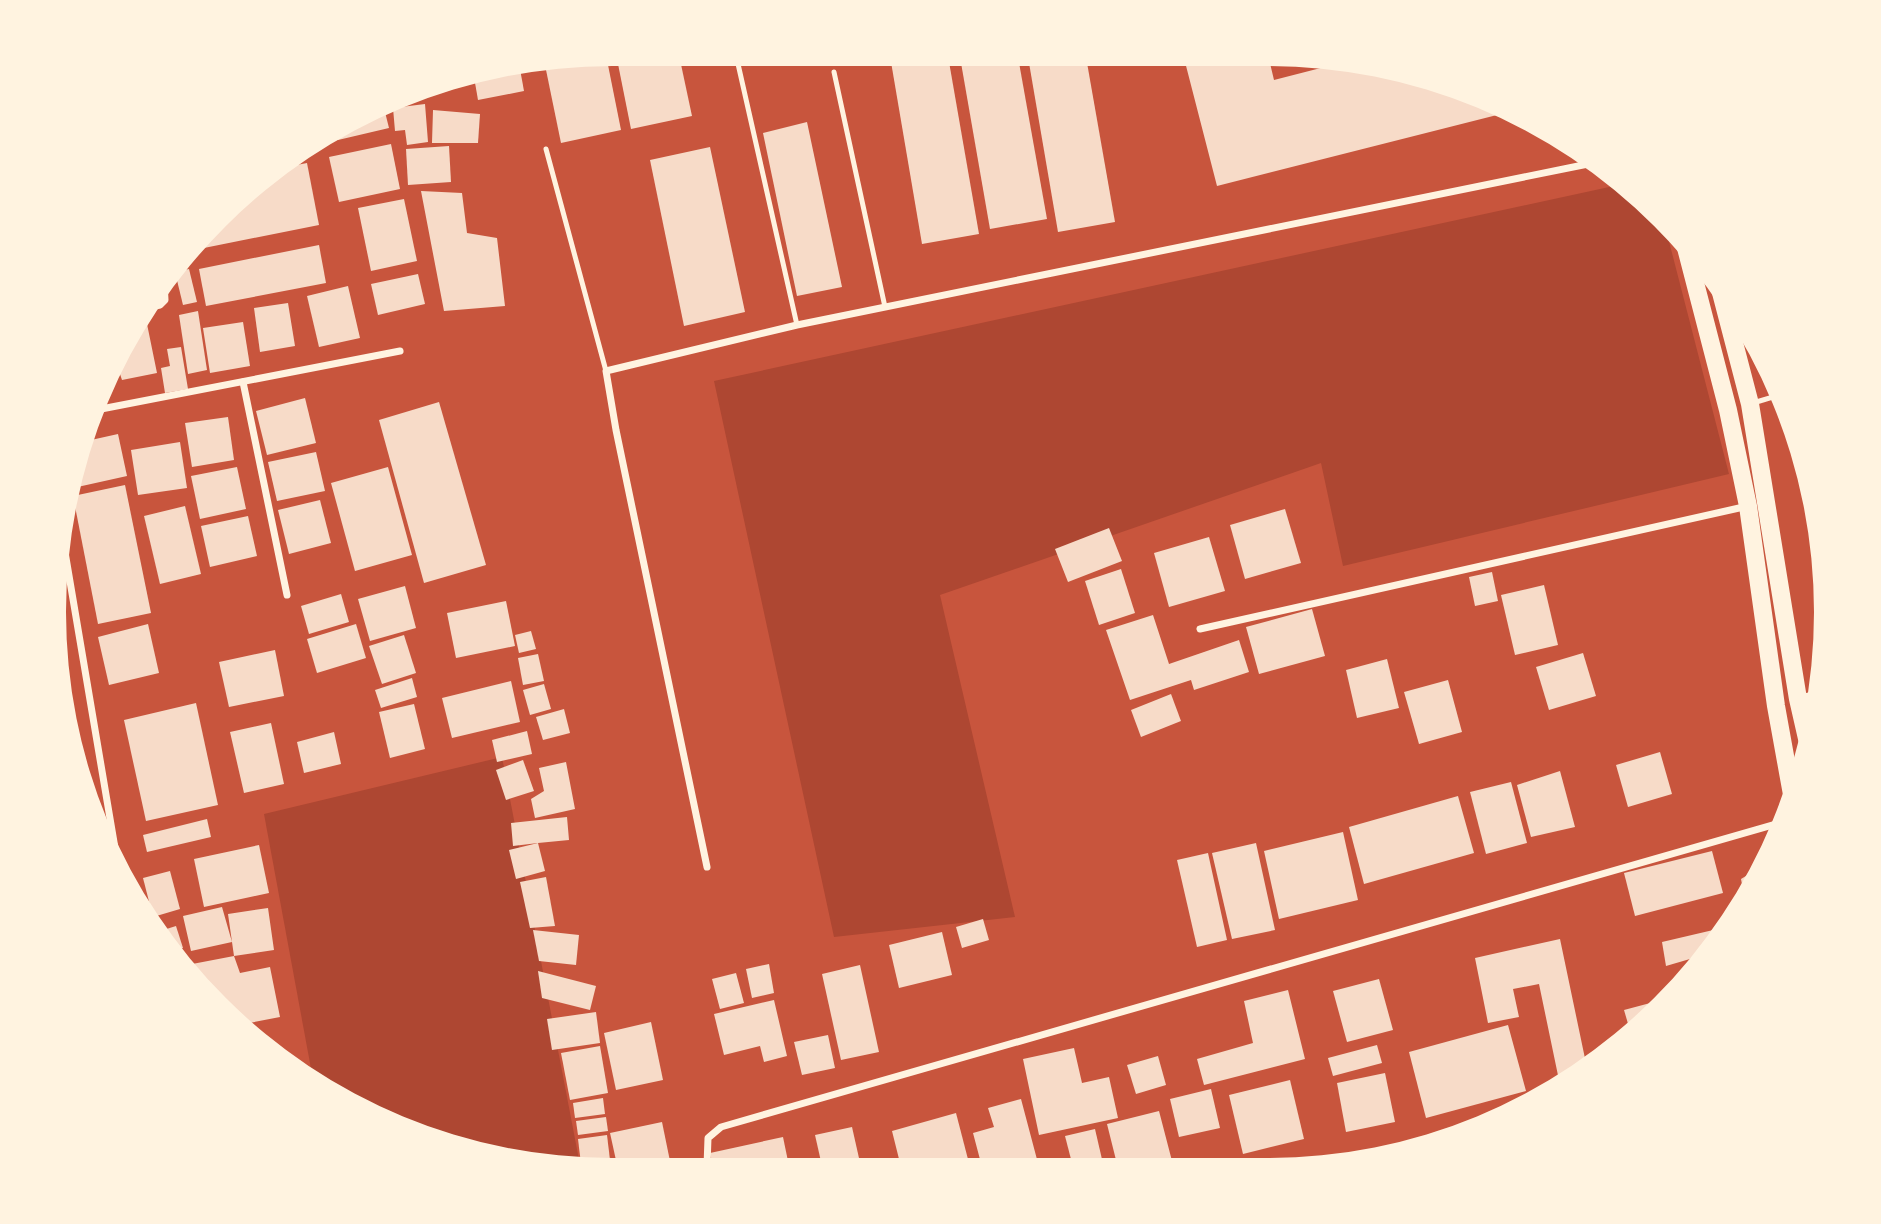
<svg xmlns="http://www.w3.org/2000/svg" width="1881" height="1224" font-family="Signika,sans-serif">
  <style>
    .green { fill: #ae4732 }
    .building { fill: #f7dbc8 }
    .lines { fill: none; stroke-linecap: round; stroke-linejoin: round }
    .service { stroke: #fff3e0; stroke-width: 5 }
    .minor { stroke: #fff3e0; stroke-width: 7 }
    .primary { stroke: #fff3e0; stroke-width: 18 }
  </style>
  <rect width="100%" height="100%" fill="#c8553d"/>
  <g class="green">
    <polygon points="1623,184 1636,192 1664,222 1729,474 1343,566 1321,463 940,595 1015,917 834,937 714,381"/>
    <polygon points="502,757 580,1165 540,1165 398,1127 312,1074 264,814"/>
  </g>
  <g class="building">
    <polygon points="616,54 679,55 692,116 631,129"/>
    <polygon points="606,55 621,130 561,143 545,65"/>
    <polygon points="890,56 948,56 979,234 922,244"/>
    <polygon points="960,57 1018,57 1047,219 990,229"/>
    <polygon points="1028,57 1086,57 1115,222 1058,232"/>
    <polygon points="1184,58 1269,59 1274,80 1348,61 1494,105 1497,115 1217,186"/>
    <polygon points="520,69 524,91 478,100 474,77"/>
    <polygon points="425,104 428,142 407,145 405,130 395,131 393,108"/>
    <polygon points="384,108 389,128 338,140 336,132"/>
    <polygon points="433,110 480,114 478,143 432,143"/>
    <polygon points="807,122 842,287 797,296 763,133"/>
    <polygon points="391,144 400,189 339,202 329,157"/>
    <polygon points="449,146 451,182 408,185 406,149"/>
    <polygon points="710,147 745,312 684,326 650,160"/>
    <polygon points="307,163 319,225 194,250 281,168"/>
    <polygon points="421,191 462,193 467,233 497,238 505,306 444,311"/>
    <polygon points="404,199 417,261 371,271 358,208"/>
    <polygon points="319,245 326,283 206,306 199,269"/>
    <polygon points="189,269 197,302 183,305 175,272"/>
    <polygon points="418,274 425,304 378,315 371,284"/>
    <polygon points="348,286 360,338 319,347 307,296"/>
    <polygon points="288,303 295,346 260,352 254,308"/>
    <polygon points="198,311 207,370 188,374 179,315"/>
    <polygon points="243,322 250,366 210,373 203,328"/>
    <polygon points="147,324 157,373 122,380 120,374 115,375 141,325"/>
    <polygon points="181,347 188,389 165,393 161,368 170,366 167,349"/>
    <polygon points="305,398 316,443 267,455 256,411"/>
    <polygon points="439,402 486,565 424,583 379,420"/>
    <polygon points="228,417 234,460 192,467 185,423"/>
    <polygon points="118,434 127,476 73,488 82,442"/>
    <polygon points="180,442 187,488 138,495 131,450"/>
    <polygon points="316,452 325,491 277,501 268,462"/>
    <polygon points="237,467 246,509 200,519 191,476"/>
    <polygon points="388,467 412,555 355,571 331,483"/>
    <polygon points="125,485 151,613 98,624 73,496"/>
    <polygon points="320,500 331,543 289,554 278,510"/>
    <polygon points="185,506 201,574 160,584 144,516"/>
    <polygon points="1285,509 1301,563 1245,579 1230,525"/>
    <polygon points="248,516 257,556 210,567 201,526"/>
    <polygon points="1109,528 1122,561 1068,582 1055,549"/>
    <polygon points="1209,537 1225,591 1169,607 1154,553"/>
    <polygon points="1121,569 1135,613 1099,625 1085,581"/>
    <polygon points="1492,572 1498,601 1475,606 1469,577"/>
    <polygon points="1544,585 1558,645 1515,655 1501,595"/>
    <polygon points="405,586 416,628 370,641 358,599"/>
    <polygon points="341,594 349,622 309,634 301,606"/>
    <polygon points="506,601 515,646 456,658 447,613"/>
    <polygon points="1312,609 1325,656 1259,674 1246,627"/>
    <polygon points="1153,615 1169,664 1239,640 1249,672 1194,690 1191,680 1130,700 1106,630"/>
    <polygon points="148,624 159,673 109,685 98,637"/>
    <polygon points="356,624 366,658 317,673 307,639"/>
    <polygon points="531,631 536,649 519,653 515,635"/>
    <polygon points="404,635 416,673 382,684 369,646"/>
    <polygon points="275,650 284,696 229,707 219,662"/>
    <polygon points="1583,653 1596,696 1549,710 1536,667"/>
    <polygon points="538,654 544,681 523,685 518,658"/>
    <polygon points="1387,659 1399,708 1357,718 1346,670"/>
    <polygon points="412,678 417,697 381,708 375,690"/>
    <polygon points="1448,680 1462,732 1419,744 1404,692"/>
    <polygon points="511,681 520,722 452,738 442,698"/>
    <polygon points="544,684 551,709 530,715 523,690"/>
    <polygon points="1171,694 1181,721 1141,737 1131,710"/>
    <polygon points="196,703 218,805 146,821 124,720"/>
    <polygon points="414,704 425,749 390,758 379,712"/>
    <polygon points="564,709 570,733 543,740 536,717"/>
    <polygon points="271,723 284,784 244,793 230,732"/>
    <polygon points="527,731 532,754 497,762 492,740"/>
    <polygon points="334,732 341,764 304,773 297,742"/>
    <polygon points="1660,752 1672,794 1628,807 1616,765"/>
    <polygon points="523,760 534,791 506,800 496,770"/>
    <polygon points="566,762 575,809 535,818 531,799 544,791 539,768"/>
    <polygon points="1560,771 1575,827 1531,837 1517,785"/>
    <polygon points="1511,782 1527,843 1486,854 1470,792"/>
    <polygon points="1458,796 1474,853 1364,884 1349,827"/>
    <polygon points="567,817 569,840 538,843 545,871 516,879 509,850 538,843 513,846 511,823"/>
    <polygon points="207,819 211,837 147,852 143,835"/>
    <polygon points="1343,832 1358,900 1279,919 1264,851"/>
    <polygon points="1256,843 1275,930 1232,939 1212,853"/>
    <polygon points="259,845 269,893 204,907 194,859"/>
    <polygon points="1712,851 1723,893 1635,916 1624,873"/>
    <polygon points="1208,853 1227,940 1197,947 1177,860"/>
    <polygon points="1764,865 1752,891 1745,900 1741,879"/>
    <polygon points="170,871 180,909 153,917 143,878"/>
    <polygon points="546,877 555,926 530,928 520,882"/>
    <polygon points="222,907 232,942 228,914 268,908 274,950 234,956 232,942 191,951 183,916"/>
    <polygon points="983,919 989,940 962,948 956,927"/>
    <polygon points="176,926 183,948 174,951 157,932"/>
    <polygon points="1726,927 1707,954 1666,966 1662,942"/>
    <polygon points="533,930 579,935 576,965 539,961"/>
    <polygon points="942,932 952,975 899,988 889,945"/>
    <polygon points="1560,939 1587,1068 1560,1085 1539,984 1513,989 1519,1017 1488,1023 1475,958"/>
    <polygon points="234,956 240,973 270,967 280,1017 239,1025 187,965"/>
    <polygon points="769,964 774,993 752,998 746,969"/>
    <polygon points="860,965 879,1052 841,1060 822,974"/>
    <polygon points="538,971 596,986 590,1010 542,998"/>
    <polygon points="736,973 744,1003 720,1009 712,979"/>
    <polygon points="1379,979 1393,1030 1347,1042 1333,991"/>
    <polygon points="1288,990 1305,1059 1204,1085 1197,1059 1253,1043 1244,1001"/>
    <polygon points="1669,998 1631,1034 1624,1010"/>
    <polygon points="774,1000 787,1056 764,1062 760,1046 724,1055 714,1014"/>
    <polygon points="596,1012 600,1043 552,1050 547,1019"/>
    <polygon points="651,1022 663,1080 616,1090 604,1033"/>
    <polygon points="1508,1025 1526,1091 1426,1118 1409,1052"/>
    <polygon points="828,1035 835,1068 802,1075 794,1042"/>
    <polygon points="1377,1045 1382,1063 1333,1076 1328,1058"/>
    <polygon points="600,1046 608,1093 570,1100 561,1053"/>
    <polygon points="1074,1048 1082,1083 1109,1077 1118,1118 1039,1135 1023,1059"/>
    <polygon points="1158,1056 1166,1085 1136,1094 1127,1065"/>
    <polygon points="1385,1073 1395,1122 1346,1132 1337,1083"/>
    <polygon points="1290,1080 1304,1139 1243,1154 1229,1095"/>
    <polygon points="1211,1089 1220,1128 1179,1137 1170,1099"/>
    <polygon points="603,1098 605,1114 575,1118 573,1103"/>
    <polygon points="1021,1099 1039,1167 982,1167 973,1133 994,1127 988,1108"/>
    <polygon points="1159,1111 1172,1161 1155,1165 1156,1168 1118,1168 1107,1124"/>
    <polygon points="956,1113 970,1167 901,1167 892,1131"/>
    <polygon points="606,1117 608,1131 578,1135 576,1121"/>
    <polygon points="662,1122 671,1166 617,1165 610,1133"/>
    <polygon points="852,1127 861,1167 822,1166 815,1135"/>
    <polygon points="1095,1129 1104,1168 1073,1167 1065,1136"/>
    <polygon points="607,1135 610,1160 581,1164 578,1139"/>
    <polygon points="783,1137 789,1166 713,1166 710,1153"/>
  </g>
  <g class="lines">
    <g class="service">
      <polyline points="736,55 797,325"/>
      <polyline points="834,72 885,307"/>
      <polyline points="546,149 606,371"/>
      <polyline points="1753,403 1780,395"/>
    </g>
    <g class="minor">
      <polyline points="151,307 160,305 165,300 164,282"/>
      <polyline points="243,382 287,595"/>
      <polyline points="96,410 400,351"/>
      <polyline points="63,540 115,848"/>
      <polyline points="1200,629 1748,506"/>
      <polyline points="1798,699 1820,693"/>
      <polyline points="707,867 616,430 606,371 797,325 1593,163"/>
      <polyline points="707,1166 708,1138 721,1127 1783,822"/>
    </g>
    <g class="primary">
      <polyline points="1685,244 1728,410 1748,506 1776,706 1793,800"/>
      <polyline points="1719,285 1750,404 1798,699 1808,743"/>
    </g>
  </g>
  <path d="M0 0H1881V1224H0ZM612 66H1268A546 546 0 0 1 1814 612V612A546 546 0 0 1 1268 1158H612A546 546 0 0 1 66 612V612A546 546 0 0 1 612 66Z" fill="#fff3e0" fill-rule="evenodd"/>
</svg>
